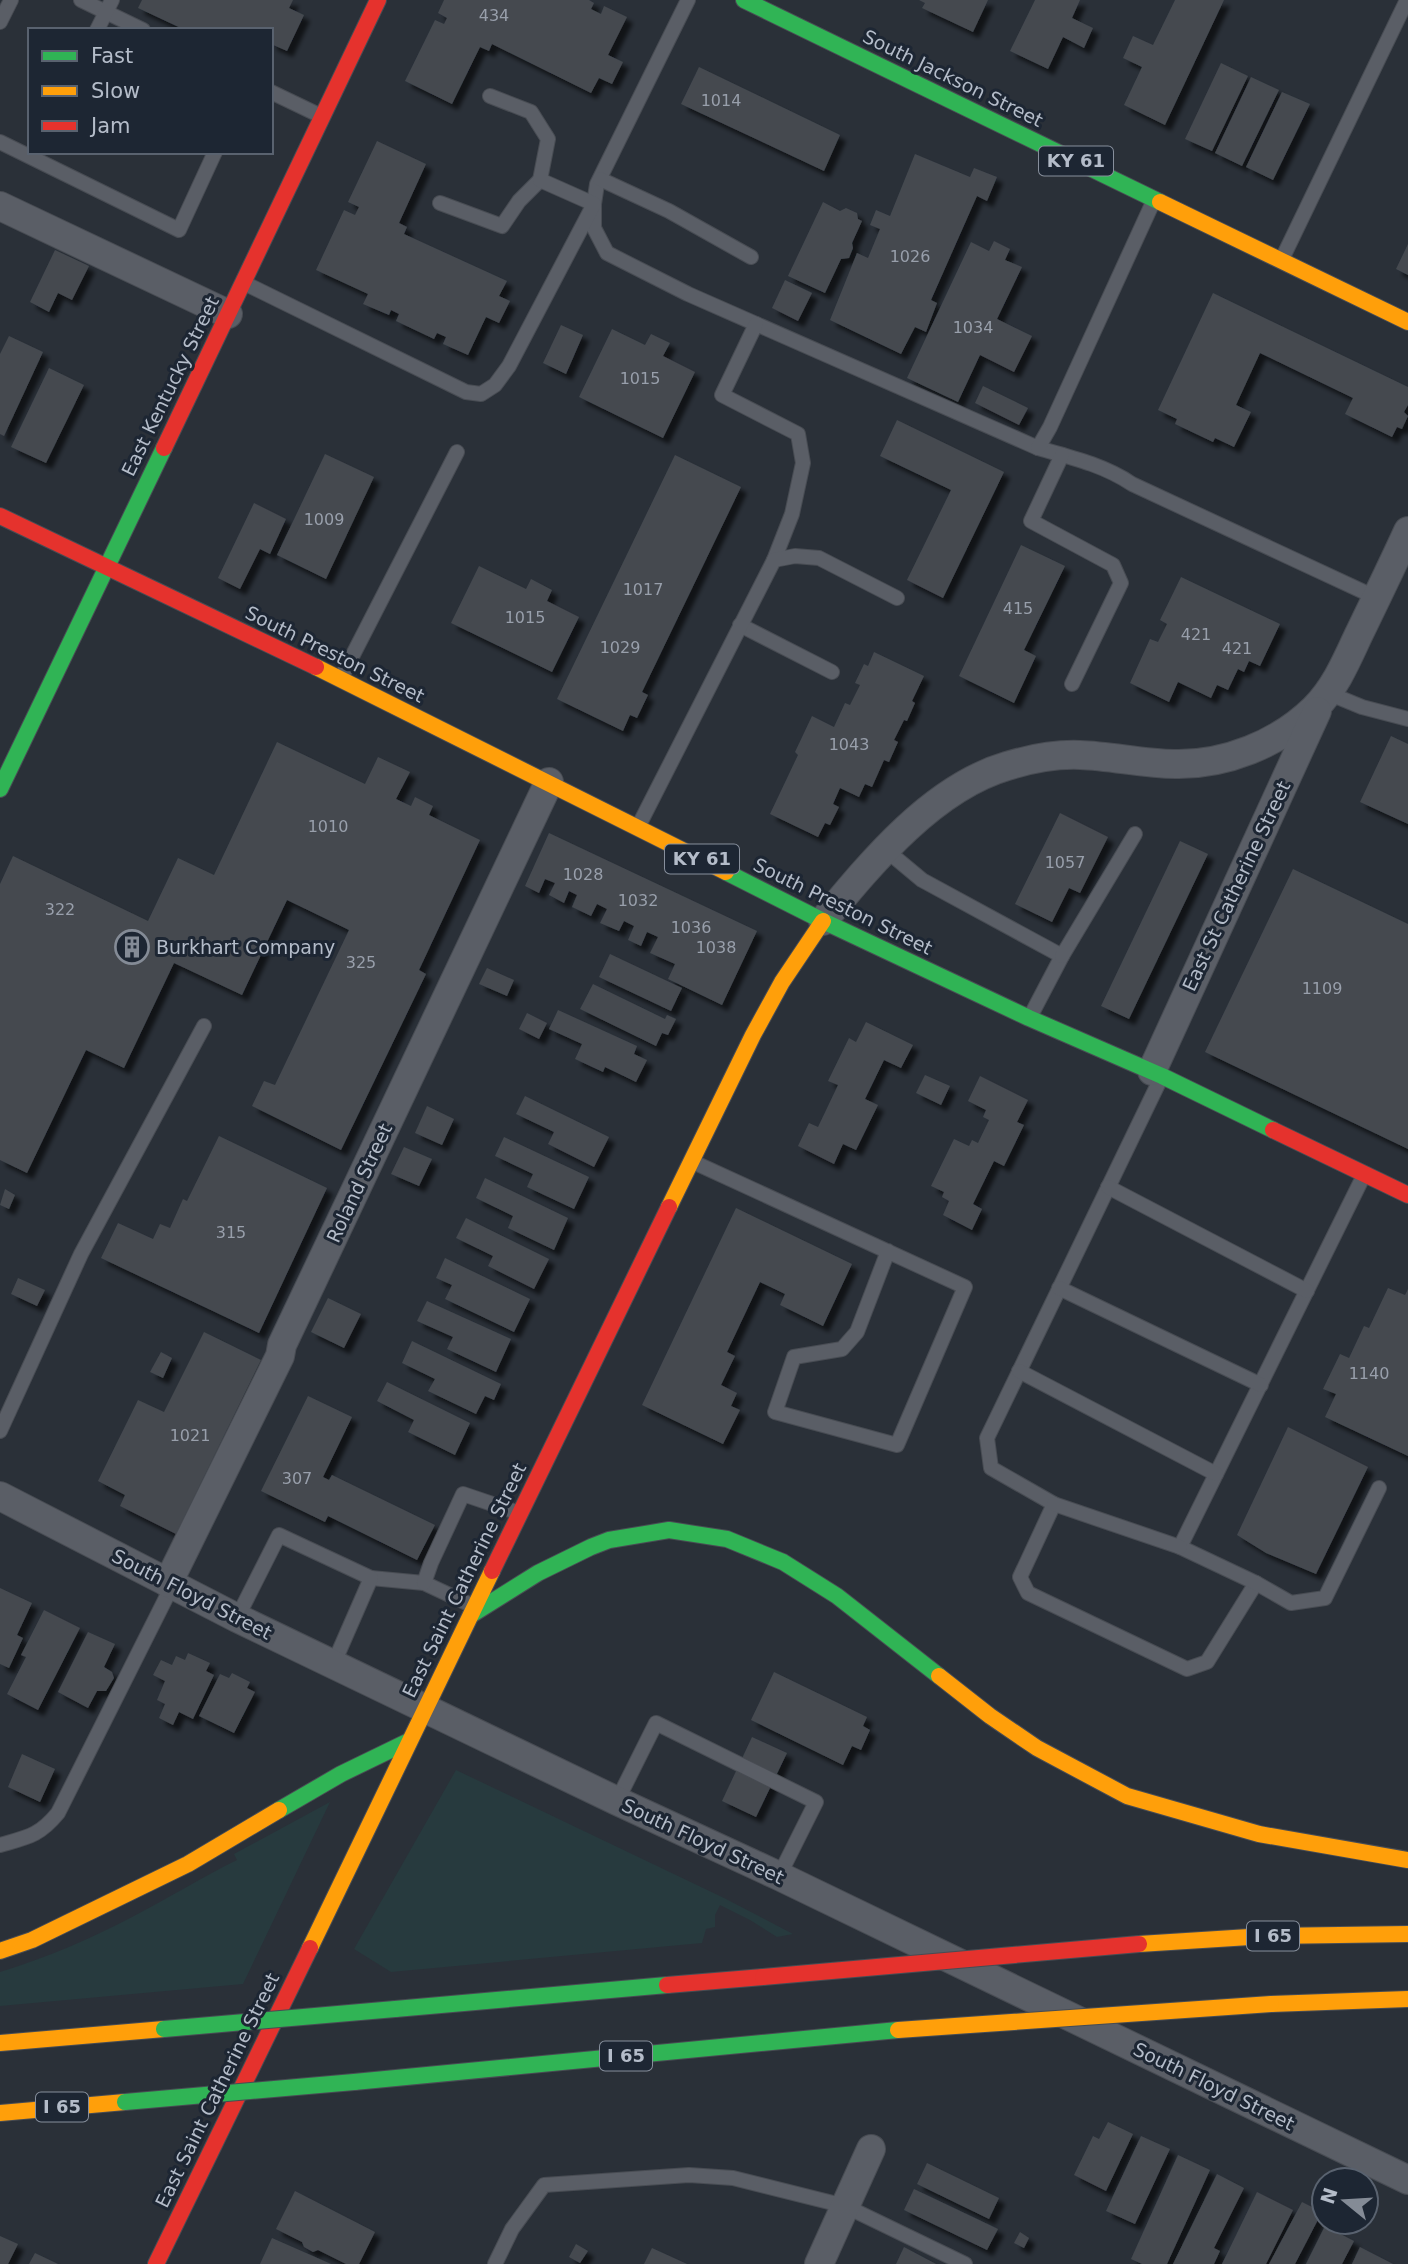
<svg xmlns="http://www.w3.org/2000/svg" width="1408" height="2264" font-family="'DejaVu Sans',sans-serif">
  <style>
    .green { fill: #273a3e }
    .building { fill: #444950; filter: url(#shadow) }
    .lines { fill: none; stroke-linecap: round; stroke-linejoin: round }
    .lane-casing { stroke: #484c53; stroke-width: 16 }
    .street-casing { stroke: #484c53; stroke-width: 30 }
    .fast-casing { stroke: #484c53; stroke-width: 18 }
    .slow-casing { stroke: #484c53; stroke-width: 18 }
    .jam-casing { stroke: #484c53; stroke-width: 18 }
    .lane { stroke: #5a5e66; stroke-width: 14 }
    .street { stroke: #5a5e66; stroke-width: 28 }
    .fast { stroke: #30b455; stroke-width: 16 }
    .slow { stroke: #ff9f0a; stroke-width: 16 }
    .jam { stroke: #e5322d; stroke-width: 16 }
    .fast-bridge-casing { stroke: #474c53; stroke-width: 18; stroke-linecap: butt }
    .slow-bridge-casing { stroke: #474c53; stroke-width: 18; stroke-linecap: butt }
    .jam-bridge-casing { stroke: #474c53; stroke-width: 18; stroke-linecap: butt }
    .fast-bridge { stroke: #30b455; stroke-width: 16 }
    .slow-bridge { stroke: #ff9f0a; stroke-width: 16 }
    .jam-bridge { stroke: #e5322d; stroke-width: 16 }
    .labels { text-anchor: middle; stroke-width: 6; stroke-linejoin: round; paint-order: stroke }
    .number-label { font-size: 16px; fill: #989fab }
    .shield { fill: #1d2633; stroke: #878f9c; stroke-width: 2 }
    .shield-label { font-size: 18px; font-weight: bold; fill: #b4bcc9 }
    .street-label { font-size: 19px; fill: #b4bcc9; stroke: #1d2633 }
    .poi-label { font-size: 19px; fill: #b4bcc9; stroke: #1d2633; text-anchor: start }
  </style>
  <defs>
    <filter id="shadow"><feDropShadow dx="6" dy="6" stdDeviation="2" flood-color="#0009"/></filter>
  </defs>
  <rect width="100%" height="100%" fill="#2a3038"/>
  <g class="green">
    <polygon points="456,1770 724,1898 793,1934 777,1937 750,1920 720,1905 715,1915 715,1927 706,1929 702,1943 391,1972 354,1949"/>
    <path d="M 330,1802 L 243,1984 L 0,2006 L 0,1972 C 46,1958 90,1939 134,1916 C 169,1898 202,1877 237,1860 L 234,1854 Z"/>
  </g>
  <g class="building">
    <polygon points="142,0 293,0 289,8 304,15 287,51 271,44 271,30 185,30 138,8"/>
    <polygon points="444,0 589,0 594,3 591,9 601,14 604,6 627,17 608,55 623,62 612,84 599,78 591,93 492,44 489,51 480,47 452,104 405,81 435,20 444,24 447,18 438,13"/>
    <polygon points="919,0 988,0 973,32 922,8 925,3"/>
    <polygon points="1035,0 1080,0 1072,18 1093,28 1084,48 1063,37 1048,69 1010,51"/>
    <polygon points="1175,0 1224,0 1165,125 1124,105 1142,67 1123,58 1133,36 1153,45"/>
    <polygon points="1221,63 1248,76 1212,151 1185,139"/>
    <polygon points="699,67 840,135 824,171 681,104"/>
    <polygon points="1251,77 1279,90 1242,166 1215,153"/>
    <polygon points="1282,92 1310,104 1273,180 1246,167"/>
    <polygon points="377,141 426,164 399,223 407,227 404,234 507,281 499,296 510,301 499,323 486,317 468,355 443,344 446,337 437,333 434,339 396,321 399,314 391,310 389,315 363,304 368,294 316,270 344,210 355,215 359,207 348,202"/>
    <polygon points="915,154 970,177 974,168 997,177 987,201 977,196 931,300 937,303 926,332 915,327 901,354 830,320 857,253 868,258 880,229 870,225 876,210 890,216"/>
    <polygon points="823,202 840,211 846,208 857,213 858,219 862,221 852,243 853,248 849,258 841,259 825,293 788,276"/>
    <polygon points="994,241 1010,249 1005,260 1022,267 997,319 1032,336 1014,372 980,355 958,402 907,378 971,242 989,251"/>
    <polygon points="1408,244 1408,275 1396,269"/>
    <polygon points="55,250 89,266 72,300 58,293 49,312 30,302"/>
    <polygon points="785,280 812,293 798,321 772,308"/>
    <polygon points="1213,293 1408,387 1408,405 1404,412 1408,416 1402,429 1397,427 1392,437 1345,414 1353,398 1260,353 1236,405 1251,412 1234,447 1215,438 1213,442 1175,424 1177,419 1158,410"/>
    <polygon points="561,325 583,335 566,374 543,363"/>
    <polygon points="612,329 645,345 651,334 670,343 663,356 695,372 663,438 579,397"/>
    <polygon points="9,336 43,352 4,436 0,434 0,354"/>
    <polygon points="49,368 84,385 46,463 11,447"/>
    <polygon points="983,386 1028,408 1019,425 975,403"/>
    <polygon points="897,420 1004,472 943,598 907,580 951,490 880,456"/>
    <polygon points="325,454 374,477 326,579 277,555"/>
    <polygon points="675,455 741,487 642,692 648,695 637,718 630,715 623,731 557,699"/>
    <polygon points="254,503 286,519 270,554 260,549 240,589 218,578"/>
    <polygon points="1021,545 1065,566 1024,650 1036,656 1014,703 959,676"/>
    <polygon points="479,566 526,589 531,579 552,590 547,601 579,617 552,672 451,623"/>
    <polygon points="1181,577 1280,624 1260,666 1249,661 1244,672 1238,669 1228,690 1217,685 1211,698 1178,682 1169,702 1130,683 1150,639 1158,642 1167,624 1160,620"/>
    <polygon points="874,652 924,676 912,701 915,703 907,721 904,720 894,740 898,742 889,762 884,760 872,787 865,784 859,797 840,788 833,804 839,807 830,825 825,823 818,837 770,814 798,755 795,752 812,716 834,727 845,703 850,705 860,685 855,683 864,664 868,666"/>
    <polygon points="1391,736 1408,744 1408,824 1360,802"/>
    <polygon points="277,742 365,784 378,757 410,772 396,799 411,806 415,797 433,806 429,815 480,840 419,970 426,974 341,1150 252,1106 264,1081 275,1085 349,930 287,900 242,995 174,963 124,1068 86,1050 27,1173 0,1160 0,884 13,856 148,921 178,858 214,875"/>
    <polygon points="1060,813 1108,837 1080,893 1069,888 1052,922 1015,904"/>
    <polygon points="549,833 757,931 722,1005 668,979 675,964 650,953 658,937 647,932 641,946 628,940 634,926 624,921 619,931 600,923 607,909 597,904 591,916 572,907 577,895 569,891 564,903 549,895 555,883 545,879 539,893 525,886"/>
    <polygon points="1180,841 1208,854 1129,1019 1101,1006"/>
    <polygon points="1293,869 1408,924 1408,1149 1205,1052"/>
    <polygon points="610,954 682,988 671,1011 599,977"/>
    <polygon points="487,968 514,980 507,996 479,984"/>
    <polygon points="593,984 665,1019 667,1015 676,1019 668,1035 662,1033 656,1046 580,1009"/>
    <polygon points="558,1010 637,1046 634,1054 647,1060 636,1082 605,1067 603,1072 575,1059 582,1044 549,1029"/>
    <polygon points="527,1013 547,1023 539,1039 519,1029"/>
    <polygon points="866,1022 913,1045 901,1068 884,1060 865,1099 878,1105 856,1150 843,1144 834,1164 798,1146 809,1123 818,1127 838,1085 828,1081 849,1038 856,1042"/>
    <polygon points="925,1075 950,1086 941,1105 916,1093"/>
    <polygon points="980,1076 1028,1100 1017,1122 1024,1125 1004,1166 994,1161 973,1204 982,1209 972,1230 943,1215 949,1201 942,1197 944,1192 931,1186 954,1139 969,1146 972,1140 978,1143 989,1120 983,1117 986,1110 968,1101"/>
    <polygon points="525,1096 609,1137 594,1167 548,1144 554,1132 516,1114"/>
    <polygon points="427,1106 454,1119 442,1145 415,1133"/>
    <polygon points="219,1136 327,1188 259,1333 101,1258 118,1223 153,1239 160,1224 170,1228 183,1199 187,1201"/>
    <polygon points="504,1137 589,1177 574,1209 527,1187 533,1174 495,1156"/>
    <polygon points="404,1147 432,1159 419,1186 391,1174"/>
    <polygon points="485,1178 568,1218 554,1250 508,1228 513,1216 476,1198"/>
    <polygon points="5,1189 15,1195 9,1209 0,1205"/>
    <polygon points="736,1208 852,1264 823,1326 780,1305 785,1294 760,1282 727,1352 735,1356 721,1385 737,1393 731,1406 740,1410 723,1444 642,1405"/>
    <polygon points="466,1218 549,1259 534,1289 488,1266 493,1256 456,1238"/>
    <polygon points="445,1258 530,1299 514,1332 445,1299 452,1285 436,1278"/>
    <polygon points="18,1278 45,1290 37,1306 11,1294"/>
    <polygon points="1388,1288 1405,1295 1408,1289 1408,1456 1325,1417 1336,1394 1323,1389 1340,1354 1349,1358 1364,1326 1369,1328"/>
    <polygon points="328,1298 361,1314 344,1348 311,1332"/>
    <polygon points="427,1301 511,1339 496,1372 447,1349 453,1337 417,1321"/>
    <polygon points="204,1332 261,1360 176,1534 120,1506 125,1495 98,1481 138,1400 164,1412"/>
    <polygon points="412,1341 501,1384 494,1400 485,1396 476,1414 428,1391 435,1379 402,1363"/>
    <polygon points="161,1352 172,1358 163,1378 150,1372"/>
    <polygon points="387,1382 470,1423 455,1455 408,1432 414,1420 377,1401"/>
    <polygon points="308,1396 352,1417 323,1477 329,1480 332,1475 435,1525 417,1560 328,1516 325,1522 261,1491"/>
    <polygon points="1288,1427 1368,1467 1316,1574 1266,1553 1237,1535"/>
    <polygon points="0,1588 32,1603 17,1635 23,1638 9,1668 0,1664"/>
    <polygon points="44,1610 80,1628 38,1710 7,1694 26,1657 21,1655"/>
    <polygon points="88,1632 115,1644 104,1667 112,1672 114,1678 106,1691 97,1691 88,1708 58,1692"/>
    <polygon points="188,1653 210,1663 206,1671 214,1675 193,1719 179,1712 173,1725 159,1718 165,1704 157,1700 165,1681 153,1675 161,1660 172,1665 176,1656 185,1660"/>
    <polygon points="774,1672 867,1717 863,1726 870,1730 861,1750 852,1746 843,1765 751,1720"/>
    <polygon points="232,1673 250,1682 247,1688 255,1692 234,1733 199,1716 220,1674 229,1678"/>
    <polygon points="752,1737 787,1753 756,1817 722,1801"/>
    <polygon points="22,1754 55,1769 40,1802 8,1787"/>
    <polygon points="1108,2122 1133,2134 1106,2191 1074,2175 1093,2136 1099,2139"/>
    <polygon points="1141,2136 1170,2149 1135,2224 1106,2211"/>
    <polygon points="1178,2155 1210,2170 1167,2264 1142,2264 1131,2259"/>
    <polygon points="927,2163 999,2198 989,2219 917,2184"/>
    <polygon points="1217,2174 1244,2188 1214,2248 1220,2251 1214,2264 1173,2264"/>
    <polygon points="914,2189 998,2229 987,2250 904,2210"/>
    <polygon points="295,2191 375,2232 359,2264 346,2264 318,2250 313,2252 304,2247 302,2242 276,2229"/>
    <polygon points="1257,2192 1293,2210 1266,2264 1222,2264"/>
    <polygon points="1302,2202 1322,2212 1295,2264 1269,2264"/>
    <polygon points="1325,2226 1354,2241 1342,2264 1306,2264"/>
    <polygon points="1020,2232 1029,2238 1024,2248 1014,2243"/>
    <polygon points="0,2236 18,2244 8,2264 0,2264"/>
    <polygon points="272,2238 331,2264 260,2264"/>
    <polygon points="576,2244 588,2251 580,2263 569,2257"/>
    <polygon points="904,2247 936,2264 896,2264"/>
    <polygon points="1360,2247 1393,2264 1352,2264"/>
    <polygon points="652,2248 687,2264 644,2264"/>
    <polygon points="35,2253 58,2264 29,2264"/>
  </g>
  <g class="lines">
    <g class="lane-casing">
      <g id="lane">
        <polyline points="81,0 143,30"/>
        <path d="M 688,0 L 597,184 L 594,204 L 594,228 L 607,253 L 688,294 L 1038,448 C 1070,457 1104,465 1132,484 L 1377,598"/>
        <polyline points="0,22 11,0"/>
        <polyline points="97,30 112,0"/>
        <polyline points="271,92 321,116"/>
        <polyline points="0,142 179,230 215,152"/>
        <polyline points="600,179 669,211 751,257"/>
        <polyline points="440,203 502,226 519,201 540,180"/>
        <polyline points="1282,259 1407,0"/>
        <polyline points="244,283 466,392 481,394 495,385 509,366 594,204 540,180 548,139 531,112 490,96"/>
        <polyline points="756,324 722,395 798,434 803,463 792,514 774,560"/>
        <polyline points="1038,448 1050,427 1154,200"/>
        <polyline points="1062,455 1031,521 1113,565 1121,583 1072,684"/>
        <polyline points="740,625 832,672"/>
        <polyline points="341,678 457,452"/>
        <polyline points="1328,693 1362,707 1408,719"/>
        <polyline points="639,825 774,560 795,556 819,558 897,598"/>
        <polyline points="886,850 922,880 1062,956 1030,1017"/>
        <polyline points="1062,956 1135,834"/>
        <polyline points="1161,1078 987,1438 991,1468 1054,1504 1020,1577 1028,1593 1187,1669 1207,1662 1256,1583"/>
        <polyline points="691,1161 965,1287 897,1445 775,1412 794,1357 842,1349 857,1332 888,1251"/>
        <polyline points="1364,1175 1180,1547 1256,1583 1291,1603 1325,1598 1379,1488"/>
        <polyline points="1108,1187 1307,1291"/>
        <polyline points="1059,1288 1261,1385"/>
        <polyline points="1019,1371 1216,1474"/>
        <polyline points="0,1431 81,1254 204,1026"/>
        <polyline points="1054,1504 1180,1547"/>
        <polyline points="371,1578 424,1583 473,1606"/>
        <polyline points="424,1583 431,1563 463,1494 519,1513"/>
        <polyline points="237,1618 279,1535 371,1578 333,1665"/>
        <polyline points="617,1801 656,1723 816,1802 779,1876"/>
        <path d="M 0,1845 C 28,1837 39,1836 58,1813 L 172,1586"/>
        <polyline points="495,2264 512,2229 544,2185 689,2175 733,2178 845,2206 965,2264"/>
      </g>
    </g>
    <g class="street-casing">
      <g id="street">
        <polyline points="0,206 228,314"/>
        <path d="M 823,921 C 871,863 932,788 1007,766 C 1030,759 1056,754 1080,755 C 1112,756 1143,764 1175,764 C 1225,765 1278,744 1314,709 C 1335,688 1346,662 1358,636 C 1375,601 1392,566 1408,531"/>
        <polyline points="1152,1071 1317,711"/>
        <polyline points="0,1496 237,1618 617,1801 779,1876 1408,2180"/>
        <polyline points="168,1583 280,1356 282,1345 549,782"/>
        <polyline points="819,2264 871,2149"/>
      </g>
    </g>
    <g class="fast-casing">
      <g id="fast">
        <polyline points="744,0 1160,202"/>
        <polyline points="0,789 164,448"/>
        <polyline points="726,872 823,921 1029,1018 1162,1076 1273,1130"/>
        <polyline points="471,1615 538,1573 591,1547 609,1540 669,1530 727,1539 783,1562 837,1596 939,1676"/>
        <polyline points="279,1810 341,1774 409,1741"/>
        <polyline points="395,2009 667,1985"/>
        <polyline points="354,2082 898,2030"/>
      </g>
    </g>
    <g class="slow-casing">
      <g id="slow">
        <polyline points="1160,202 1408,322"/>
        <polyline points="316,667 726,872"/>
        <polyline points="669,1207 753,1035 782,982 823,921"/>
        <polyline points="939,1676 990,1716 1037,1748 1127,1796 1259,1834 1408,1860"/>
        <polyline points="1139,1944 1265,1936 1408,1934"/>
        <polyline points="310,1948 492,1571"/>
        <polyline points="0,1951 32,1940 188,1864 279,1810"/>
        <polyline points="1271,2004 1408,1999"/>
        <polyline points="0,2043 164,2029"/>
        <polyline points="0,2113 125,2102"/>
      </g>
    </g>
    <g class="jam-casing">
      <g id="jam">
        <polyline points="164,448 378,0"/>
        <polyline points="0,516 316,667"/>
        <polyline points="1273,1130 1408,1195"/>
        <polyline points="492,1571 669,1207"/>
        <polyline points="667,1985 763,1977"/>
        <polyline points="156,2264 310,1948"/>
      </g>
    </g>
    <use href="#lane" class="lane"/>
    <use href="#street" class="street"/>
    <use href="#fast" class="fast"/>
    <use href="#slow" class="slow"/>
    <use href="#jam" class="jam"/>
    <g class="fast-bridge-casing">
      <g id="fast-bridge">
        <polyline points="164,2029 395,2009"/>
        <polyline points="125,2102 354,2082"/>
      </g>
    </g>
    <g class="slow-bridge-casing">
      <polyline id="slow-bridge" points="898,2030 1271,2004"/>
    </g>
    <g class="jam-bridge-casing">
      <polyline id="jam-bridge" points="763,1977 1139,1944"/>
    </g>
    <use href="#fast-bridge" class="fast-bridge"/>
    <use href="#slow-bridge" class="slow-bridge"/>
    <use href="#jam-bridge" class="jam-bridge"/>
  </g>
  <defs>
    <g id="building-ring" transform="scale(1.75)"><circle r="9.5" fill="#1d2633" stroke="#848b96" stroke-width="1.5"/><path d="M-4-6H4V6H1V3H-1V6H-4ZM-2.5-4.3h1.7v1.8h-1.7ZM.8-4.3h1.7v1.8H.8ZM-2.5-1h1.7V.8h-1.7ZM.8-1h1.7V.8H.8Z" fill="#848b96"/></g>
  </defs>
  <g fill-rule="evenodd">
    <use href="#building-ring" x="132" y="947"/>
  </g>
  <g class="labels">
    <g class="number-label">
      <text x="494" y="21">434</text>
      <text x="721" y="106">1014</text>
      <text x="910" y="262">1026</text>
      <text x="973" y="333">1034</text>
      <text x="640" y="384">1015</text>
      <text x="324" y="525">1009</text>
      <text x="643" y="595">1017</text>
      <text x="1018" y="614">415</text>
      <text x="525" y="623">1015</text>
      <text x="1196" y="640">421</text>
      <text x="620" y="653">1029</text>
      <text x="1237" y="654">421</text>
      <text x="849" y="750">1043</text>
      <text x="328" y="832">1010</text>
      <text x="1065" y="868">1057</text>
      <text x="583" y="880">1028</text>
      <text x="638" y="906">1032</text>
      <text x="60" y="915">322</text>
      <text x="691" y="933">1036</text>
      <text x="716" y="953">1038</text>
      <text x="361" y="968">325</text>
      <text x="1322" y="994">1109</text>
      <text x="231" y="1238">315</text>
      <text x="1369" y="1379">1140</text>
      <text x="190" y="1441">1021</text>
      <text x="297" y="1484">307</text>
    </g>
    <g class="shield">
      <rect x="1039" y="146.5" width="74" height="29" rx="5"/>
      <rect x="665" y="844.5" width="74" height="29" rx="5"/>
      <rect x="1247" y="1921.5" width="52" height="29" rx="5"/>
      <rect x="600" y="2041.5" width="52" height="29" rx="5"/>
      <rect x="36" y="2092.5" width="52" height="29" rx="5"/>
    </g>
    <g class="shield-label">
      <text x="1076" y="167">KY 61</text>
      <text x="702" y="865">KY 61</text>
      <text x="1273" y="1942">I 65</text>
      <text x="626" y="2062">I 65</text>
      <text x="62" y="2113">I 65</text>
    </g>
    <g class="street-label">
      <text transform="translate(953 78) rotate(26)" y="7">South Jackson Street</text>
      <text transform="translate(170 386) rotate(-64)" y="7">East Kentucky Street</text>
      <text transform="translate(335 654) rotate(26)" y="7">South Preston Street</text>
      <text transform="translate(1236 886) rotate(-65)" y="7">East St Catherine Street</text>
      <text transform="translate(843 906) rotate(26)" y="7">South Preston Street</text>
      <text transform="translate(359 1183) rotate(-65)" y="7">Roland Street</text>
      <text transform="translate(464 1580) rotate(-64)" y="7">East Saint Catherine Street</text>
      <text transform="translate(192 1594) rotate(27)" y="7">South Floyd Street</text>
      <text transform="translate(703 1841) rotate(25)" y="7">South Floyd Street</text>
      <text transform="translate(1214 2086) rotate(26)" y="7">South Floyd Street</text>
      <text transform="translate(217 2090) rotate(-64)" y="7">East Saint Catherine Street</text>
    </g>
    <g class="poi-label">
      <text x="156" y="954">Burkhart Company</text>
    </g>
  </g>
  <rect x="28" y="28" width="245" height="126" fill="#1d2633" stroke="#59626f" stroke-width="2"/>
  <rect x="42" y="51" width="35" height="10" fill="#30b455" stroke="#59626f" stroke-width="2"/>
  <text x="91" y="63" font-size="21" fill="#b4bcc9">Fast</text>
  <rect x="42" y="86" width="35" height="10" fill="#ff9f0a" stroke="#59626f" stroke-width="2"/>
  <text x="91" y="98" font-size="21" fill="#b4bcc9">Slow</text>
  <rect x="42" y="121" width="35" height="10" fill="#e5322d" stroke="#59626f" stroke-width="2"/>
  <text x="91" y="133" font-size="21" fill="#b4bcc9">Jam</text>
  <g transform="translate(1345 2201) rotate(288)"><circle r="33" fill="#1d2633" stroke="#59626f" stroke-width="2"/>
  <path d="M0-5L12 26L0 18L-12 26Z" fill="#848b96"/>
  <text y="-10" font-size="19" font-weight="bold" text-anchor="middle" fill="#b4bcc9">N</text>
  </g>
</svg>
